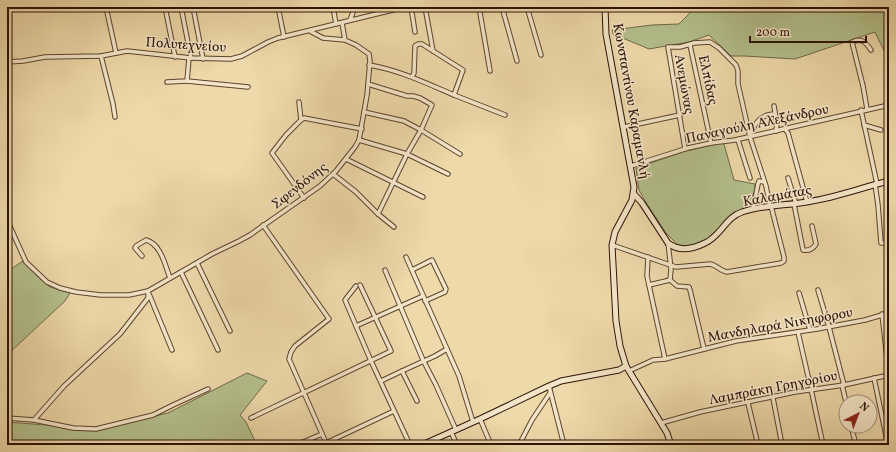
<svg xmlns="http://www.w3.org/2000/svg" width="896" height="452" font-family="Vollkorn,serif">
  <style>
    .green { fill: #b4c08c; stroke: #70694a }
    .lines { fill: none; stroke-linecap: round; stroke-linejoin: round }
    .street-casing { stroke: #5c4430; stroke-width: 5.5 }
    .secondary-casing { stroke: #2c1208; stroke-width: 7 }
    .street { stroke: #f4e6c8; stroke-width: 3.5 }
    .secondary { stroke: #f4e6c8; stroke-width: 5 }
    .labels { text-anchor: middle; stroke-width: 3; stroke-linejoin: round; paint-order: stroke }
    .street-label { font-size: 14px; fill: #2c1208; stroke: #f4e6c8 }
  </style>
  <rect width="100%" height="100%" fill="#eed9aa"/>
  <filter id="stains"><feTurbulence type="fractalNoise" baseFrequency=".005" numOctaves="4"/><feColorMatrix values="0 0 0 0 .2 0 0 0 0 .09 0 0 0 0 .02 0 0 0 .5 -.17"/></filter>
  <radialGradient id="worn" r=".72"><stop offset=".6" stop-color="#630" stop-opacity="0"/><stop offset="1" stop-color="#630" stop-opacity=".3"/></radialGradient>
  <g class="green">
    <polygon points="696,7 795,7 805,9 808,7 889,7 889,61 875,32 795,59 744,56 731,56 709,35 689,42 649,49 613,34 612,30 652,25 679,24"/>
    <polygon points="721,143 724,144 734,180 755,184 755,189 751,202 747,207 734,213 706,240 693,245 683,246 677,244 666,233 645,201 639,190 636,168 686,151"/>
    <polygon points="7,261 11,269 23,261 37,276 50,287 70,293 65,301 7,355"/>
    <polygon points="247,373 267,381 240,415 246,422 255,441 248,445 7,445 7,422 98,429 168,413"/>
  </g>
  <g class="lines">
    <g class="street-casing">
      <g id="street">
        <polyline points="106,7 116,53"/>
        <polyline points="165,7 175,57"/>
        <polyline points="181,7 191,58"/>
        <polyline points="193,7 203,59"/>
        <polyline points="278,7 284,37"/>
        <polyline points="333,7 336,24"/>
        <polyline points="411,7 415,32"/>
        <polyline points="425,7 433,51"/>
        <polyline points="479,7 490,71"/>
        <polyline points="502,7 517,61"/>
        <polyline points="527,7 541,55"/>
        <polyline points="350,20 355,7"/>
        <polyline points="310,31 323,38 345,40"/>
        <polyline points="690,45 711,143"/>
        <polyline points="101,56 113,104 115,117"/>
        <polyline points="7,62 23,61 45,57 101,56 127,51 191,58 231,59 242,56 268,42 278,38 405,7"/>
        <path d="M 369,65 C 399,70 426,83 454,95 L 463,70 L 422,44 L 418,44 L 415,46 L 414,73 L 412,77"/>
        <polyline points="187,81 248,87"/>
        <polyline points="167,82 187,81 189,58"/>
        <polyline points="368,84 407,96 413,96 420,98 432,105 421,130 407,154 378,214 394,227"/>
        <polyline points="454,95 505,115"/>
        <polyline points="299,102 301,120 286,135 272,153 304,198"/>
        <polyline points="774,106 777,124 776,131"/>
        <path d="M 867,109 L 863,86 L 852,42 C 861,38 865,41 871,50"/>
        <polyline points="861,110 877,184"/>
        <polyline points="364,112 404,121 421,130 460,154"/>
        <polyline points="301,120 304,118 362,129"/>
        <polyline points="864,125 881,130"/>
        <polyline points="624,127 680,115"/>
        <polyline points="785,129 788,133 807,202"/>
        <path d="M 750,136 C 754,123 761,114 775,114"/>
        <polyline points="359,140 407,154 448,174"/>
        <polyline points="738,140 750,178"/>
        <polyline points="685,149 668,47 680,47 694,43 710,42 719,48 736,65 738,71 738,84 750,137 766,186 770,206"/>
        <polyline points="346,159 423,197"/>
        <polyline points="631,166 688,148 711,143 735,140 889,105"/>
        <polyline points="333,174 356,192 378,214"/>
        <polyline points="788,178 796,204"/>
        <polyline points="875,184 878,205 881,243 889,243"/>
        <path d="M 794,204 L 803,250 C 808,251 813,249 816,244 L 812,226"/>
        <polyline points="753,209 758,184 759,181 764,182"/>
        <polyline points="7,220 26,262 47,282 60,288 76,292 101,295 129,295 148,291 212,254 239,241 250,235 320,186 336,171 355,147 359,140 367,95 370,61 369,54 356,45 345,40 342,23"/>
        <polyline points="263,225 329,319 295,346 291,352 289,359 327,445"/>
        <polyline points="668,243 671,269 670,280"/>
        <path d="M 612,245 L 676,267 L 710,264 C 717,265 720,271 727,272 L 781,263 L 784,261 L 784,257 L 771,206"/>
        <path d="M 142,256 L 135,248 L 136,246 L 146,240 C 161,244 165,265 170,278"/>
        <polyline points="406,257 459,376 473,422"/>
        <polyline points="648,257 647,276 649,285 670,280 677,286 689,287 690,290 704,349"/>
        <polyline points="197,263 230,331"/>
        <polyline points="385,270 423,360 436,385 456,430"/>
        <polyline points="412,270 432,260 446,289 445,292 425,301"/>
        <polyline points="181,272 218,350"/>
        <polyline points="649,285 665,359"/>
        <polyline points="356,286 345,300 371,361 410,445"/>
        <polyline points="818,290 829,327 844,385"/>
        <polyline points="799,293 810,330"/>
        <polyline points="149,294 172,350"/>
        <polyline points="882,314 889,376"/>
        <polyline points="356,326 423,296"/>
        <polyline points="798,332 808,376 813,389"/>
        <polyline points="402,371 435,356 447,349"/>
        <polyline points="629,371 653,360 665,359 736,341 817,329 865,320 889,313"/>
        <polyline points="874,378 888,445"/>
        <polyline points="381,381 402,371 417,401"/>
        <polyline points="842,385 846,402"/>
        <polyline points="549,386 564,445"/>
        <polyline points="811,389 823,445"/>
        <polyline points="773,398 782,445"/>
        <polyline points="748,403 758,445"/>
        <polyline points="7,418 34,420 73,428 96,429 153,415 173,405 208,389"/>
        <polyline points="251,418 391,351 360,285"/>
        <polyline points="480,419 491,445"/>
        <polyline points="34,420 64,386 120,334 148,298 148,291"/>
        <polyline points="661,423 700,412 795,392 844,385 889,375"/>
        <polyline points="851,426 856,445"/>
        <polyline points="451,432 457,445"/>
        <polyline points="326,443 394,411"/>
        <polyline points="296,445 322,434"/>
        <polyline points="519,445 532,420 550,393"/>
      </g>
    </g>
    <g class="secondary-casing">
      <g id="secondary">
        <polyline points="605,7 606,34 634,187 632,200 615,232 612,245 616,321 620,346 626,366 667,433 671,445"/>
        <path d="M 634,194 L 642,203 L 668,243 C 679,252 693,249 705,243 C 720,237 726,217 742,212 C 765,204 789,206 812,201 C 838,197 863,187 889,181"/>
        <polyline points="422,445 480,419 549,386 561,381 619,370 626,366"/>
      </g>
    </g>
    <use href="#street" class="street"/>
    <use href="#secondary" class="secondary"/>
  </g>
  <g class="labels">
    <g class="street-label">
      <text transform="translate(186 44) rotate(4)" y="5">Πολυτεχνείου</text>
      <text transform="translate(709 80) rotate(78)" y="5">Ελπίδας</text>
      <text transform="translate(685 84) rotate(80)" y="5">Ανεμώνας</text>
      <text transform="translate(632 101) rotate(80)" y="5">Κωνσταντίνου Καραμανλή</text>
      <text transform="translate(757 123) rotate(-12)" y="5">Παναγούλη Αλεξάνδρου</text>
      <text transform="translate(299 185) rotate(-38)" y="5">Σφενδόνης</text>
      <text transform="translate(777 195) rotate(-10)" y="5">Καλαμάτας</text>
      <text transform="translate(780 324) rotate(-10)" y="5">Μανδηλαρά Νικηφόρου</text>
      <text transform="translate(773 387) rotate(-11)" y="5">Λαμπράκη Γρηγορίου</text>
    </g>
  </g>
  <rect width="896" height="452" fill="none" stroke="#eed9aa" stroke-width="24"/>
  <rect x="8" y="8" width="880" height="436" fill="none" stroke="#2c1208" stroke-width="2"/>
  <rect x="12" y="12" width="872" height="428" fill="none" stroke="#2c1208"/>
  <g transform="translate(858 414) rotate(42)"><circle r="19" fill="#f4e6c8" stroke="#a4917b"/>
  <path d="M0-3L7 15L0 10L-7 15Z" fill="#8f2418"/>
  <text y="-6" font-size="11" font-weight="bold" text-anchor="middle" fill="#2c1208">N</text>
  </g>
  <path d="M750 36v6h116v-6" fill="none" stroke="#2c1208" stroke-width="2"/>
  <text x="756" y="36" font-size="12" fill="#2c1208" stroke="#f4e6c8" stroke-width="3" paint-order="stroke">200 m</text>
  <rect width="100%" height="100%" filter="url(#stains)"/>
  <rect width="100%" height="100%" fill="url(#worn)"/>
</svg>
